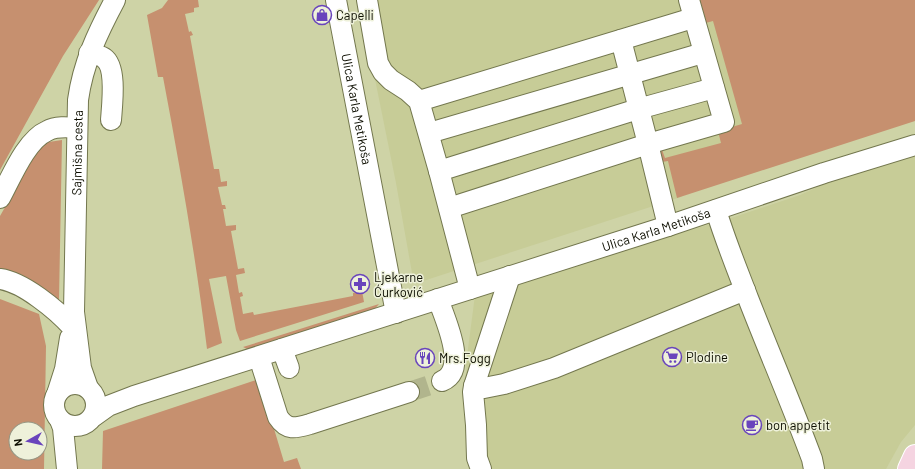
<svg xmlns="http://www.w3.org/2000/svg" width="915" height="469" font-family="Barlow,sans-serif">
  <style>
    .built { fill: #c7cc97 }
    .green { fill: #c6906f; fill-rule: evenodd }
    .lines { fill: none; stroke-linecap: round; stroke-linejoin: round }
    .minor-tunnel { stroke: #b1b58d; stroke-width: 20; stroke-dasharray: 20 10; stroke-linecap: butt }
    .minor-casing { stroke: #73774e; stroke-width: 22 }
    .major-casing { stroke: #fff; stroke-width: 24 }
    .minor { stroke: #fff; stroke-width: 20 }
    .major { stroke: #f5d4e1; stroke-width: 22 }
    .labels { text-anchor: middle; stroke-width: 3; stroke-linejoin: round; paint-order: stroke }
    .poi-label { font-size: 13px; fill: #0d0e01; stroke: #eef1da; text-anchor: start }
    .street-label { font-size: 13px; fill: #0d0e01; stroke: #eef1da }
  </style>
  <rect width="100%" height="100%" fill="#ced3a6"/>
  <g class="built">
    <polygon points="359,0 704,0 775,116 681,197 414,284 396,183"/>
    <polygon points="915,153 915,425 901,442 886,469 471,469 472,466 466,364 475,295 734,217 800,195 838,178"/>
  </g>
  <g class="green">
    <polygon points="0,0 99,0 63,56 0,170"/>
    <path d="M 168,0 L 198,0 L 199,7 L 194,8 L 194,12 L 185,14 L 189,32 L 191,31 L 193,35 L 190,36 L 214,169 L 219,169 L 221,182 L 227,181 L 227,186 L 218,187 L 222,205 L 225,205 L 226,209 L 223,209 L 226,226 L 236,225 L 236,230 L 231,231 L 238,269 L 244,268 L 245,273 L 236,275 L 239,293 L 242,292 L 243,296 L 240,297 L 243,314 L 253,312 L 254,315 L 353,296 L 353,293 L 362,291 L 364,302 L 240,341 L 236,330 L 226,276 L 209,279 L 222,343 L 207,349 C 196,258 180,167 163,77 L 158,77 L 147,15 L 162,8 Z"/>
    <polygon points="695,0 915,0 915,121 677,198 668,161 662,162 659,148 661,147 665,158 721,143 718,131 742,124 713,21 702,24"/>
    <polygon points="62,140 59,300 22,275 0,271 0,216 42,143"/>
    <path d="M 0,299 L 39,314 L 46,346 L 44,469 L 0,469 ZM 16,429 L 40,429 L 40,453 L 16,453 Z"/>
    <polygon points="379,304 373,311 249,350 243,347"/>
    <polygon points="259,379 284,462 297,458 301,469 102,469 103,431"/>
  </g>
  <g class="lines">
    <polyline class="minor-tunnel" points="409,392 442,381"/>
    <g class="minor-casing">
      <g id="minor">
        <path id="s1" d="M 336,0 L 396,313"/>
        <polyline points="367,0 378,63 383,72 391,80 408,91 419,101 439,171 470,289"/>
        <polyline points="621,40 648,144 668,226"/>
        <path d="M 89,53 C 94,55 101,55 104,58 C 117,67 112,105 111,120"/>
        <polyline points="419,101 693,18"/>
        <polyline points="429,133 703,53"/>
        <polyline points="439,171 638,109 714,88"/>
        <path d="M 0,198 C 11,178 26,140 47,131 C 56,126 67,127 77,128"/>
        <polyline points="449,208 648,144 724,122 689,0"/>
        <path d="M 716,210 C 725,240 737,269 748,298 C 769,352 792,405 812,459 L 814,469"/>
        <polyline points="510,276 474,386 484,388 504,384 554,368 745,290"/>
        <path d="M 0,279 C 23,282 57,310 72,327"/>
        <path d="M 438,299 C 445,319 469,370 442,381"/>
        <polyline points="282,349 289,368"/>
        <path d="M 259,357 L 278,417 C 287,431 296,428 310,424 L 409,392"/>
        <circle cx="75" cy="405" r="21"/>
        <polyline points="474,386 473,392 476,425 477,458 481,469"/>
        <path id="s2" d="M 88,388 L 81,368 L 74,312 L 78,100 C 83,63 98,32 115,0"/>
        <polyline points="57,394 65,369 70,338"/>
        <path id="s3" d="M 94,416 L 108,406 L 134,396 L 668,226 L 824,173 L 915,145"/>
        <polyline points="60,420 63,428 67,469"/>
      </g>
    </g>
    <g class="major-casing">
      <polyline id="major" points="909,469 915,456"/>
    </g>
    <use href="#minor" class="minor"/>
    <use href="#major" class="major"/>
  </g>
  <defs>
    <g id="shop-ring" transform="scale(1)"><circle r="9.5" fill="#eef1da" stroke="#6944bc" stroke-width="1.5"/><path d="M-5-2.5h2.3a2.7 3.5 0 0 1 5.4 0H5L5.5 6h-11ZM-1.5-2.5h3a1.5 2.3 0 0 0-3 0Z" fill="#6944bc"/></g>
    <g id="pharmacy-ring" transform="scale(1)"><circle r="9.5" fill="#eef1da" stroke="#6944bc" stroke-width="1.5"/><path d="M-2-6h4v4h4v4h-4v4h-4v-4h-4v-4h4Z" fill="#6944bc"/></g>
    <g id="supermarket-ring" transform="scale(1)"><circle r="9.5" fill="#eef1da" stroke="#6944bc" stroke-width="1.5"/><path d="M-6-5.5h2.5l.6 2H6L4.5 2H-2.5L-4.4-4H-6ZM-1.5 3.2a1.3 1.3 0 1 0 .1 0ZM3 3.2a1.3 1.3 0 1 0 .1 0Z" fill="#6944bc"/></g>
    <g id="restaurant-ring" transform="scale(1)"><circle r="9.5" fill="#eef1da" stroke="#6944bc" stroke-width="1.5"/><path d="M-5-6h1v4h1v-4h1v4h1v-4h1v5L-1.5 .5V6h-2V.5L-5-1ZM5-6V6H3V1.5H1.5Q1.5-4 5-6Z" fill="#6944bc"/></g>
    <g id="cafe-ring" transform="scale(1)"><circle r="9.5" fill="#eef1da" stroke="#6944bc" stroke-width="1.5"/><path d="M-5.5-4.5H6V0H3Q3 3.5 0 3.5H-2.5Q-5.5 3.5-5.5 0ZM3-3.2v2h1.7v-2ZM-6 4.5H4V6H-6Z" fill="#6944bc"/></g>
  </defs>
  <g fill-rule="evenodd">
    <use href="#shop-ring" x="322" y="15"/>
    <use href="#pharmacy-ring" x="360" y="284"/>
    <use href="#supermarket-ring" x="672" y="357"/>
    <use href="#restaurant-ring" x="425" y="358"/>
    <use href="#cafe-ring" x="752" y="425"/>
  </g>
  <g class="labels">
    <g class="poi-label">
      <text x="336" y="20">Capelli</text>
      <text x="374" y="282">Ljekarne<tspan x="374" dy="15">Ćurković</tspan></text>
      <text x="686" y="362">Plodine</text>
      <text x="439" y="363">Mrs.Fogg</text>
      <text x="766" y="430">bon appetit</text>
    </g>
    <g class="street-label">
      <text dy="5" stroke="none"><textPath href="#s1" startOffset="111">Ulica Karla Metikoša</textPath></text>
      <text dy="5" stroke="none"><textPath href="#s2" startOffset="237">Sajmišna cesta</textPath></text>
      <text dy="5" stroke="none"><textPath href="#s3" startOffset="593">Ulica Karla Metikoša</textPath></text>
    </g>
  </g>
  <g transform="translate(28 441) rotate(262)"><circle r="19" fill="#eef1da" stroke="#949683"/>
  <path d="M0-3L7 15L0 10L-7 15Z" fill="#6944bc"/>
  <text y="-6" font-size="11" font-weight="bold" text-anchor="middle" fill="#0d0e01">N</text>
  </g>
</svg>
